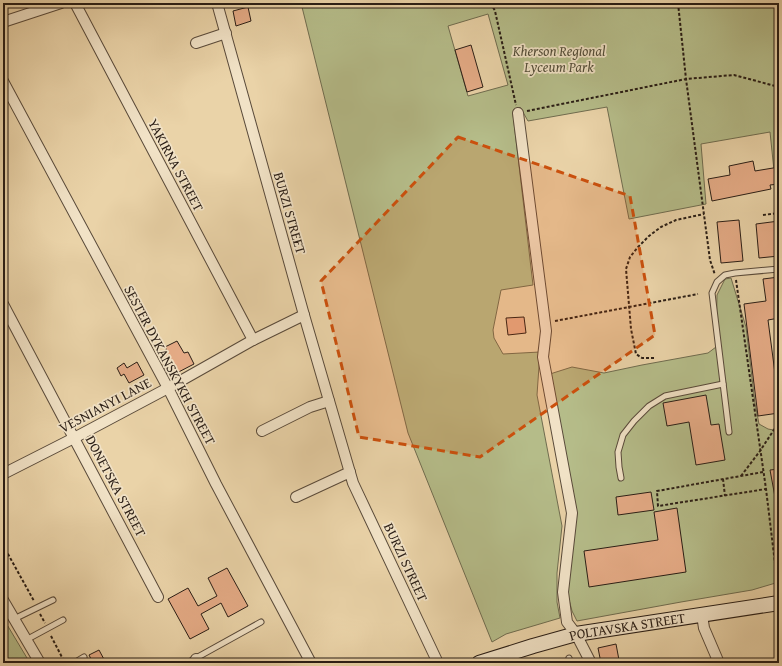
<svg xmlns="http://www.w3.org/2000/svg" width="782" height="666" font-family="'Gentium Book Plus',serif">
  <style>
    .green { fill: #b5bc89; stroke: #6f6c4f; fill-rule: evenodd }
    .building { fill: #e6ac87; stroke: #291d15 }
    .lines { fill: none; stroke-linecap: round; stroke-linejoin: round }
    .service-casing { stroke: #594a3a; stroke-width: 7 }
    .minor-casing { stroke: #594a3a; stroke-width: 12 }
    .secondary-casing { stroke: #291d15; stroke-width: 16 }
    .path { stroke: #291d15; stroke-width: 2; stroke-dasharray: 3 2; stroke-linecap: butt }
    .service { stroke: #f1e2c6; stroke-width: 5 }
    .minor { stroke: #f1e2c6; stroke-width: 10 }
    .secondary { stroke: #f1e2c6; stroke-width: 14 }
    .rail { stroke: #291d15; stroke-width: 3; stroke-dasharray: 7 7; stroke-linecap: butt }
    .marked { fill: #cb500d; fill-opacity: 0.2; stroke: #cb500d; stroke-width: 3; stroke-dasharray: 8 5; stroke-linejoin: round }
    .labels { text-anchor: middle; stroke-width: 3.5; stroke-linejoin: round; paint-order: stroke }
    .park-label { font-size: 14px; font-style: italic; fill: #534d38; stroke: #f1e2c6 }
    .street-label { font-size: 14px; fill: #291d15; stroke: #f1e2c6 }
  </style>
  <rect width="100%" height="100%" fill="#ead3a8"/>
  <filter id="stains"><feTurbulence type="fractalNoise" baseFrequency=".005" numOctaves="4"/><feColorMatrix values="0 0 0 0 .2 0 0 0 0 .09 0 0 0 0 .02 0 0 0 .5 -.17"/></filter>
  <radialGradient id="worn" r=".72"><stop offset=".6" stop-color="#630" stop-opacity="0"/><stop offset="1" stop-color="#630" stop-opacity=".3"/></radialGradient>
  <g class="green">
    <path d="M 301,3 L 779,3 L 779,209 L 778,209 L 770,132 L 701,144 L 706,204 L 629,219 L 607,107 L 528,121 L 520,107 L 513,114 L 533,285 L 501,290 L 493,330 L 494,338 L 503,354 L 540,352 L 537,395 L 562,526 L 557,573 L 557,602 L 560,618 L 506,634 L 492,642 L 408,433 ZM 488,14 L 508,85 L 468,96 L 448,26 Z"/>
    <polygon points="731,278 746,327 755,403 759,424 768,429 779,431 779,582 752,590 681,602 577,621 572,611 566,588 574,531 550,374 572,367 604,373 642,365 708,353 716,347 717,295 725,279"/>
    <polygon points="3,618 30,663 8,663 3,654"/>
  </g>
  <g class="building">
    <polygon points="248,7 251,21 236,26 233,11"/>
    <polygon points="471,45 483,87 467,92 455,50"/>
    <polygon points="753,161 755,171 779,167 779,184 770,185 771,189 712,201 708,179 730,175 729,166"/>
    <polygon points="739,220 743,261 721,263 717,222"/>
    <polygon points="779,221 779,256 759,258 756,224"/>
    <polygon points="779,277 779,318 768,320 779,404 779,413 758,416 744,304 766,301 763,279"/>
    <polygon points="524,317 526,333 508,335 506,318"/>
    <polygon points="177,341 184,353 188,352 194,364 169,377 163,365 167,362 163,354 167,351 165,347"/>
    <polygon points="137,362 144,375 129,383 124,374 121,376 117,368 124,363 127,368"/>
    <polygon points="706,395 711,425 719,424 725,460 696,465 689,422 667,426 663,403"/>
    <polygon points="779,469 779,497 775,497 770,470"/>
    <polygon points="651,492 654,510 618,515 616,497"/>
    <polygon points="677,508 686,572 589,587 584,551 658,540 654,512"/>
    <polygon points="227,568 248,606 228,617 221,603 201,614 209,629 190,639 168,599 188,588 198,606 217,596 208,578"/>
    <polygon points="616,644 619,660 601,663 598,648"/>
    <polygon points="99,650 106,663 93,663 89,655"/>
  </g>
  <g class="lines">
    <g class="service-casing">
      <g id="service">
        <polyline points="729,432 712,293 717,282 725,275 735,273 779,269"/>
        <polyline points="621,478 619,467 618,452 623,435 634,421 649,406 665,396 723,384"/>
        <polyline points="14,619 53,600"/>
        <polyline points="26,640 63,620"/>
        <polyline points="569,658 571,663"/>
        <polyline points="74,663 84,657"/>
        <polyline points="187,663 261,622"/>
      </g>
    </g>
    <g class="minor-casing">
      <g id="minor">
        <polyline points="75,3 253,340"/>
        <polyline points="217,3 304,315 353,483 438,663"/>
        <polyline points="3,22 61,3"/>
        <polyline points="196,43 226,33"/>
        <polyline points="3,81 168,388 216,484 311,663"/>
        <polyline points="518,113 546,331 543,357 572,513 563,592 567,622 576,634 591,663"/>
        <polyline points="3,304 158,597"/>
        <polyline points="262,431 310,407 329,401"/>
        <polyline points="3,474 74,438 168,388 253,340 304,315"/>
        <polyline points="296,497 350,472"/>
        <polyline points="3,600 40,663"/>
        <polyline points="702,615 704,628 719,663"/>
        <polyline points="196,659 198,663"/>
      </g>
    </g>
    <g class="secondary-casing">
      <g id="secondary">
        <path id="s1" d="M 479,663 L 533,646 L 576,634 L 779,603"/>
      </g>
    </g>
    <g class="path">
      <polyline points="491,3 495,11 516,105"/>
      <polyline points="678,3 686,79 710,260 715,275"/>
      <polyline points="527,111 686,79 734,75 779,87"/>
      <polyline points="763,215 779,213"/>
      <polyline points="736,280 766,489 778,588"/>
      <polyline points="555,321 698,294"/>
      <polyline points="654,358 642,358 636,354 631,329 626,269 630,257 638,247 649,236 661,227 676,220 704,214"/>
      <polyline points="763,472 657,491 658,506 766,489"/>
      <polyline points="741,476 760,451 779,422"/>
      <polyline points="723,479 725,496"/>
      <polyline points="3,545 34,601"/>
      <polyline points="40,614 45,623"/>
      <polyline points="51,636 65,663"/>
    </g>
    <use href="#service" class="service"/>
    <use href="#minor" class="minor"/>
    <use href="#secondary" class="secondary"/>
    <polyline class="rail" points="3,660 5,663"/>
  </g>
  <path class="marked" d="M 458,137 L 630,196 L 655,335 L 480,457 L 359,437 L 321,281 Z"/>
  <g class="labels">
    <g class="park-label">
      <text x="559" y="56">Kherson Regional<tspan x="559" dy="16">Lyceum Park</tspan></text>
    </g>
    <g class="street-label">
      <text transform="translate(176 165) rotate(62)" y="5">YAKIRNA STREET</text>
      <text transform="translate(290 213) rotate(74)" y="5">BURZI STREET</text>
      <text transform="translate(170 365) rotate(62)" y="5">SESTER DYKANSKYKH STREET</text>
      <text transform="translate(105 405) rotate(-28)" y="5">VESNIANYI LANE</text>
      <text transform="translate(116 486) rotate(62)" y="5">DONETSKA STREET</text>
      <text transform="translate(406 562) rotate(65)" y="5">BURZI STREET</text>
      <text dy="5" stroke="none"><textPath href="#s1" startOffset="153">POLTAVSKA STREET</textPath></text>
    </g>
  </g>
  <rect width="782" height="666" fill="none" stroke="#ead3a8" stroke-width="16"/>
  <rect x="4" y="4" width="774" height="658" fill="none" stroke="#291d15" stroke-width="2"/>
  <rect x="8" y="8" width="766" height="650" fill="none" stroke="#291d15"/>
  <rect width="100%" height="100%" filter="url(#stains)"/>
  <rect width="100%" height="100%" fill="url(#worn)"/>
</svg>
